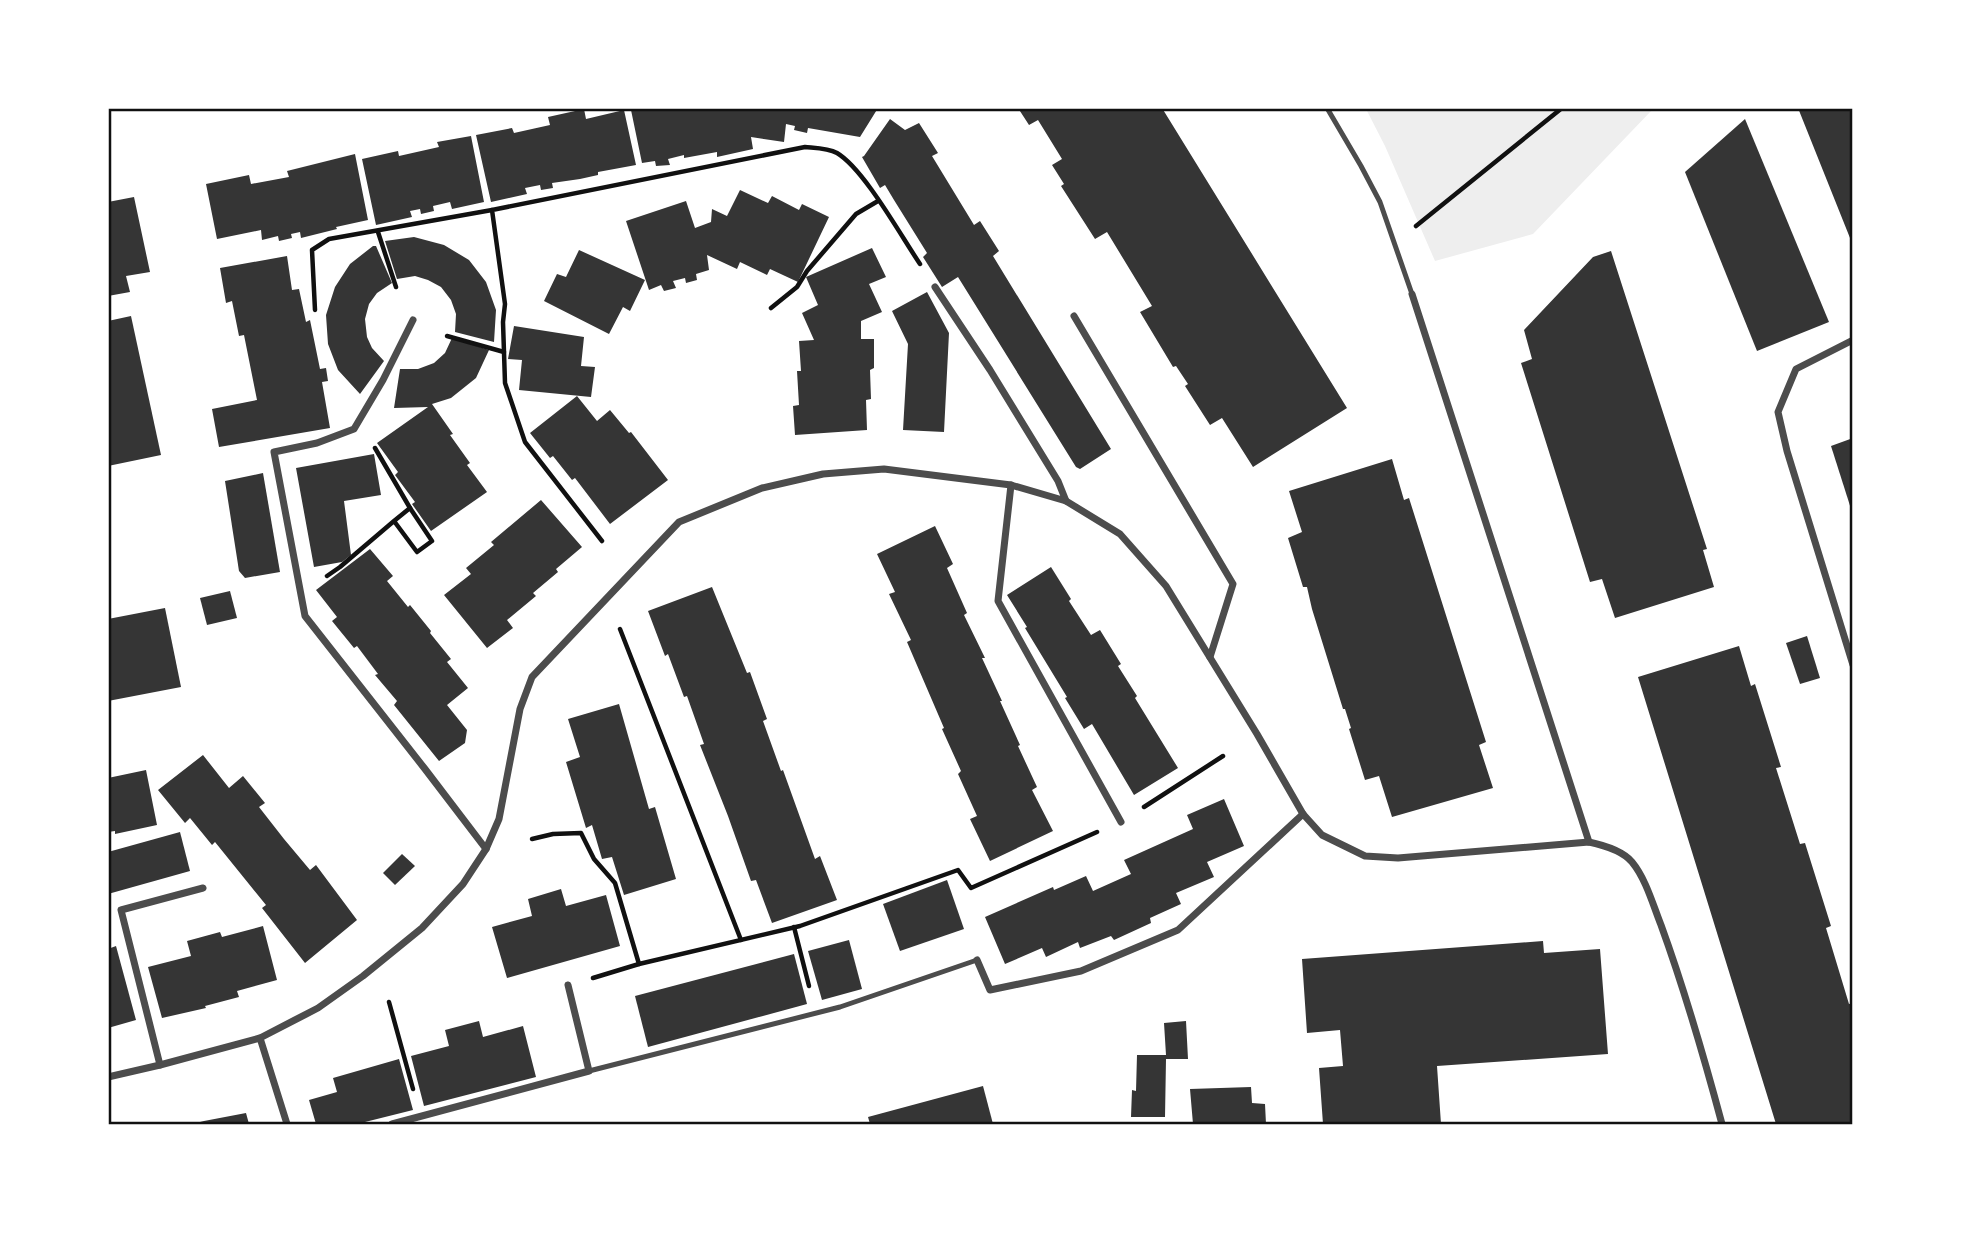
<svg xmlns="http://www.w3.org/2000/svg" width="1961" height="1233" font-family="'Varela Round',sans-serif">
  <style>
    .green { fill: #eee }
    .building { fill: #353535 }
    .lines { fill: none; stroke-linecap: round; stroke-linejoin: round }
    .path { stroke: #111; stroke-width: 4.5 }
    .service { stroke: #4c4c4c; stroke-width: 5 }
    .minor { stroke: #4c4c4c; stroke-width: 7 }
    .neatline { fill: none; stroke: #111; stroke-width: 2.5 }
  </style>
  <rect width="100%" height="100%" fill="#fff"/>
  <polygon class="green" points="1366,109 1653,109 1533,234 1435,261 1385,146"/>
  <g class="building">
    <polygon points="636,108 878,108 860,137 808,128 807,133 794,130 795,126 786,124 784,142 751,137 753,149 717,157 717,152 684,158 684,155 668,159 670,165 656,166 655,161 642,163 631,110"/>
    <polygon points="1018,108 1162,108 1347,408 1253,467 1222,418 1210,425 1185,386 1188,384 1176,366 1173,367 1140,312 1152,306 1107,232 1095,239 1061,186 1064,184 1052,165 1062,159 1038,120 1029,125"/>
    <polygon points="1798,108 1853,108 1853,243 1852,243"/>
    <polygon points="584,109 586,119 624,110 636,165 598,172 598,175 580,179 552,183 553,188 541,190 540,185 525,188 527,194 491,202 476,135 512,128 514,133 550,125 548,117"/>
    <polygon points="890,119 905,130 919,123 938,153 932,156 974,225 980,221 999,251 993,256 1111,449 1080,469 1076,467 958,277 942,287 923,257 927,253 894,200 885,185 880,188 862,157 864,156"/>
    <polygon points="1745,119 1829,322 1757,351 1685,172"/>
    <polygon points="471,136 484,202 452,209 450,202 433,206 434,211 421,214 420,209 410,211 412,217 376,225 362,159 398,151 399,156 439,147 437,142"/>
    <polygon points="355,154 368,220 336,227 337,229 301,238 300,232 291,234 292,238 279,241 278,236 262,240 261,230 217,239 206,184 249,175 251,184 289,177 287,171"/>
    <polygon points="740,190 768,203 772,196 799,210 802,204 829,217 798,282 770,269 767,275 740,262 737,269 707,255 709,270 696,274 697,280 686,283 685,278 673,281 676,288 664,291 661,285 649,290 626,221 686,201 695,228 711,222 712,209 727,216"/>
    <polygon points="134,197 150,272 126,276 130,292 108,296 108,202"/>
    <polygon points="414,237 444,245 469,260 486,282 496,310 494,342 455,332 456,314 451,300 441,287 428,280 415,276 397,279 385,241"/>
    <polygon points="373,246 376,246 392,283 377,293 369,304 365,319 367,337 372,348 384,361 360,394 338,370 328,344 326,315 335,287 350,264"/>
    <polygon points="872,248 886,277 869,284 882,312 861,321 861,339 874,339 874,368 870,370 871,399 866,400 867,430 795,435 793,406 799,405 797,371 801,371 799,341 814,340 802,313 818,305 806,277"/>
    <polygon points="579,250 645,280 630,311 623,307 609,334 544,301 557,274 566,277"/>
    <polygon points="1611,251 1707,549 1703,550 1714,587 1615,618 1602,579 1590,582 1521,363 1532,359 1524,330 1593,257"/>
    <polygon points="287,256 292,290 299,289 306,322 310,320 320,369 326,368 328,381 322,382 330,428 219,447 212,409 257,400 244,335 239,336 232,301 226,303 220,268"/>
    <polygon points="927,292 949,333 944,432 903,430 908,344 892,311"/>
    <polygon points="131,316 161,455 108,466 108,321"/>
    <polygon points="514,326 584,337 581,366 595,367 591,397 519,390 522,360 508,359"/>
    <polygon points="452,338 489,350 476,378 451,398 432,404 453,434 450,435 470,463 467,465 487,492 431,531 412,504 415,502 395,475 398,472 377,443 428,407 394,408 400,369 418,369 434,363 445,353"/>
    <polygon points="577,396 597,421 610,410 629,433 631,432 668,480 610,524 575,478 572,480 553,456 550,458 530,433"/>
    <polygon points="1853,438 1853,512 1852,512 1831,446"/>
    <polygon points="374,454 381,495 344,501 351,555 342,562 314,567 296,468"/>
    <polygon points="1392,459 1404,500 1409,498 1486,742 1479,745 1493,788 1392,817 1379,776 1365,780 1349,729 1351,728 1345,709 1343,709 1312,609 1307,587 1303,587 1288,538 1302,532 1289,491"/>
    <polygon points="263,473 280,572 245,578 239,571 225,481"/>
    <polygon points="541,500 582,547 556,569 558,572 533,593 536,596 507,620 513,628 487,648 444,595 471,574 466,568 494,545 491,542"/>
    <polygon points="935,526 953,564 947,568 967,613 964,615 985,658 982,658 1002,701 1000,701 1020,745 1018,746 1037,787 1032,790 1053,831 990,861 970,819 977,816 958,774 961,771 942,729 944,728 907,642 911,640 889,594 895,592 877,554"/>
    <polygon points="370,549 393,576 387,581 408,607 410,605 431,631 430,633 451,659 447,662 468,688 447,705 467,730 465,743 439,761 394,705 397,701 375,675 378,674 357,646 354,648 332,621 337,617 316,590"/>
    <polygon points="1051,567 1071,599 1069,601 1091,635 1100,630 1121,664 1118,666 1137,696 1135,698 1178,768 1134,795 1092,724 1084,729 1065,698 1067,697 1025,628 1027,627 1007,595"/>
    <polygon points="712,587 747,673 750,672 767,719 763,721 781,771 783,770 815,859 820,856 837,900 772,923 756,880 751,881 728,816 700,745 704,744 687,696 684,697 668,654 665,656 648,611"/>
    <polygon points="230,591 237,618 207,625 200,598"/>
    <polygon points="165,608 181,687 108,701 108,619"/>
    <polygon points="1807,636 1820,678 1800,684 1786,643"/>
    <polygon points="1739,646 1751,686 1755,684 1781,767 1776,768 1800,844 1805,843 1831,926 1826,928 1849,1004 1853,1003 1853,1124 1776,1124 1638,677"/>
    <polygon points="619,704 649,809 655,807 676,879 624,895 612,857 602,859 592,825 586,828 566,762 580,757 568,719"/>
    <polygon points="203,755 229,788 243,776 265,803 259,807 284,839 310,870 316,865 357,920 305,963 262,908 266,905 215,842 212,845 190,818 185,823 158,790"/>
    <polygon points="146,770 157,825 115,834 115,831 108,832 108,778"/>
    <polygon points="1224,799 1244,846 1207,862 1214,877 1176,893 1181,904 1150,918 1151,923 1114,940 1111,936 1080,948 1078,942 1046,957 1042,948 1005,964 985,917 1053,887 1054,890 1086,876 1093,891 1131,874 1124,860 1193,829 1187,815"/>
    <polygon points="180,832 190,871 108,894 108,852"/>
    <polygon points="402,854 415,866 395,885 383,873"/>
    <polygon points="947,880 964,929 900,951 883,904"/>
    <polygon points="561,889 566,906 606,895 620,946 507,978 492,927 532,916 528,899"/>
    <polygon points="263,926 277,980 237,991 239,997 205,1006 206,1008 162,1018 148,967 191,956 187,941 220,932 222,937"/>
    <polygon points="849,940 862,989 822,1000 808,951"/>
    <polygon points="1543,941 1544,953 1600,949 1608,1054 1437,1066 1441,1124 1323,1124 1319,1068 1343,1066 1340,1030 1307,1033 1302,959"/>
    <polygon points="116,946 136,1020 108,1028 108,949"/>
    <polygon points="794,954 807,1004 648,1047 635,996"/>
    <polygon points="479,1021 483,1037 523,1026 536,1077 424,1106 411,1056 449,1046 445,1030"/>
    <polygon points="1186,1021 1188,1059 1166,1059 1165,1117 1131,1117 1132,1090 1136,1091 1137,1055 1166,1055 1164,1023"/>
    <polygon points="399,1059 413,1110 357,1124 316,1124 309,1100 337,1092 333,1078"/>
    <polygon points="983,1086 993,1124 870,1124 868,1117"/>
    <polygon points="1251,1087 1252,1103 1265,1104 1266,1124 1193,1124 1190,1089"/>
    <polygon points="246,1113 249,1124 192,1124 204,1121"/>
  </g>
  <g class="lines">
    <g class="path">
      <polyline points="1416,226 1562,108"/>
      <polyline points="378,232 396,287"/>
      <polyline points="771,308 797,287 807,271 856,214 878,201"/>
      <polyline points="315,310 312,250 329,239 492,210"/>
      <polyline points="447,336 504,352"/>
      <polyline points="375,448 410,508"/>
      <path d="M 602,541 L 525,442 L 505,383 L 503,322 L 505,304 L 492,210 L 805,147 C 815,148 828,148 837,153 C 864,169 901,236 920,264"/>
      <polyline points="327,576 340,567 394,521 417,552 432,541 410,508 394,521"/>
      <polyline points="620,629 741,940"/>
      <polyline points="1144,807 1223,756"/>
      <polyline points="532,839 553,834 581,833 594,859 615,883 639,964"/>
      <polyline points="794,927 809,986"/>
      <polyline points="593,978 639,964 800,926 958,870 971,888 1097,832"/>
      <polyline points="389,1002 413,1089"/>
    </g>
    <g class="service">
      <polyline points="1327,108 1361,166 1380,202 1412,294"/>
      <polyline points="589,1071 840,1007 977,960"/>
    </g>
    <g class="minor">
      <polyline points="935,287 990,370 1058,481 1066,501"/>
      <polyline points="1412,294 1589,842"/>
      <polyline points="1074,316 1233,584 1210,657"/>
      <polyline points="413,320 383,380 354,429 317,443 274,452 305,616 425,769 486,849"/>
      <polyline points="1853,340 1796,369 1778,412 1787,451 1853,665"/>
      <polyline points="1011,485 998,601 1121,822"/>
      <polyline points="977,960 990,990 1081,971 1178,930 1303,814"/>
      <polyline points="260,1038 287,1124"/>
      <polyline points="160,1065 121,910 203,888"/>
      <path d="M 108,1077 L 160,1065 L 260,1038 L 318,1008 L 363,976 L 422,928 L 463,884 L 486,849 L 499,819 L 520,709 L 532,677 L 679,522 L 762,488 L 823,474 L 884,469 L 1011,485 L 1066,501 L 1120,534 L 1166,586 L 1257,734 L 1303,814 L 1322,835 L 1365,856 L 1398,858 L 1589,842 C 1603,845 1622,850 1632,862 C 1646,879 1653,905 1661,925 C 1685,991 1704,1057 1722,1124"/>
      <polyline points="392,1124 589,1071 568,985"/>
    </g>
  </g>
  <rect width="1961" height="1233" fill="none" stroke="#ffffff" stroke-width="220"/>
  <rect x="110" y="110" width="1741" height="1013" class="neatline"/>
</svg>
